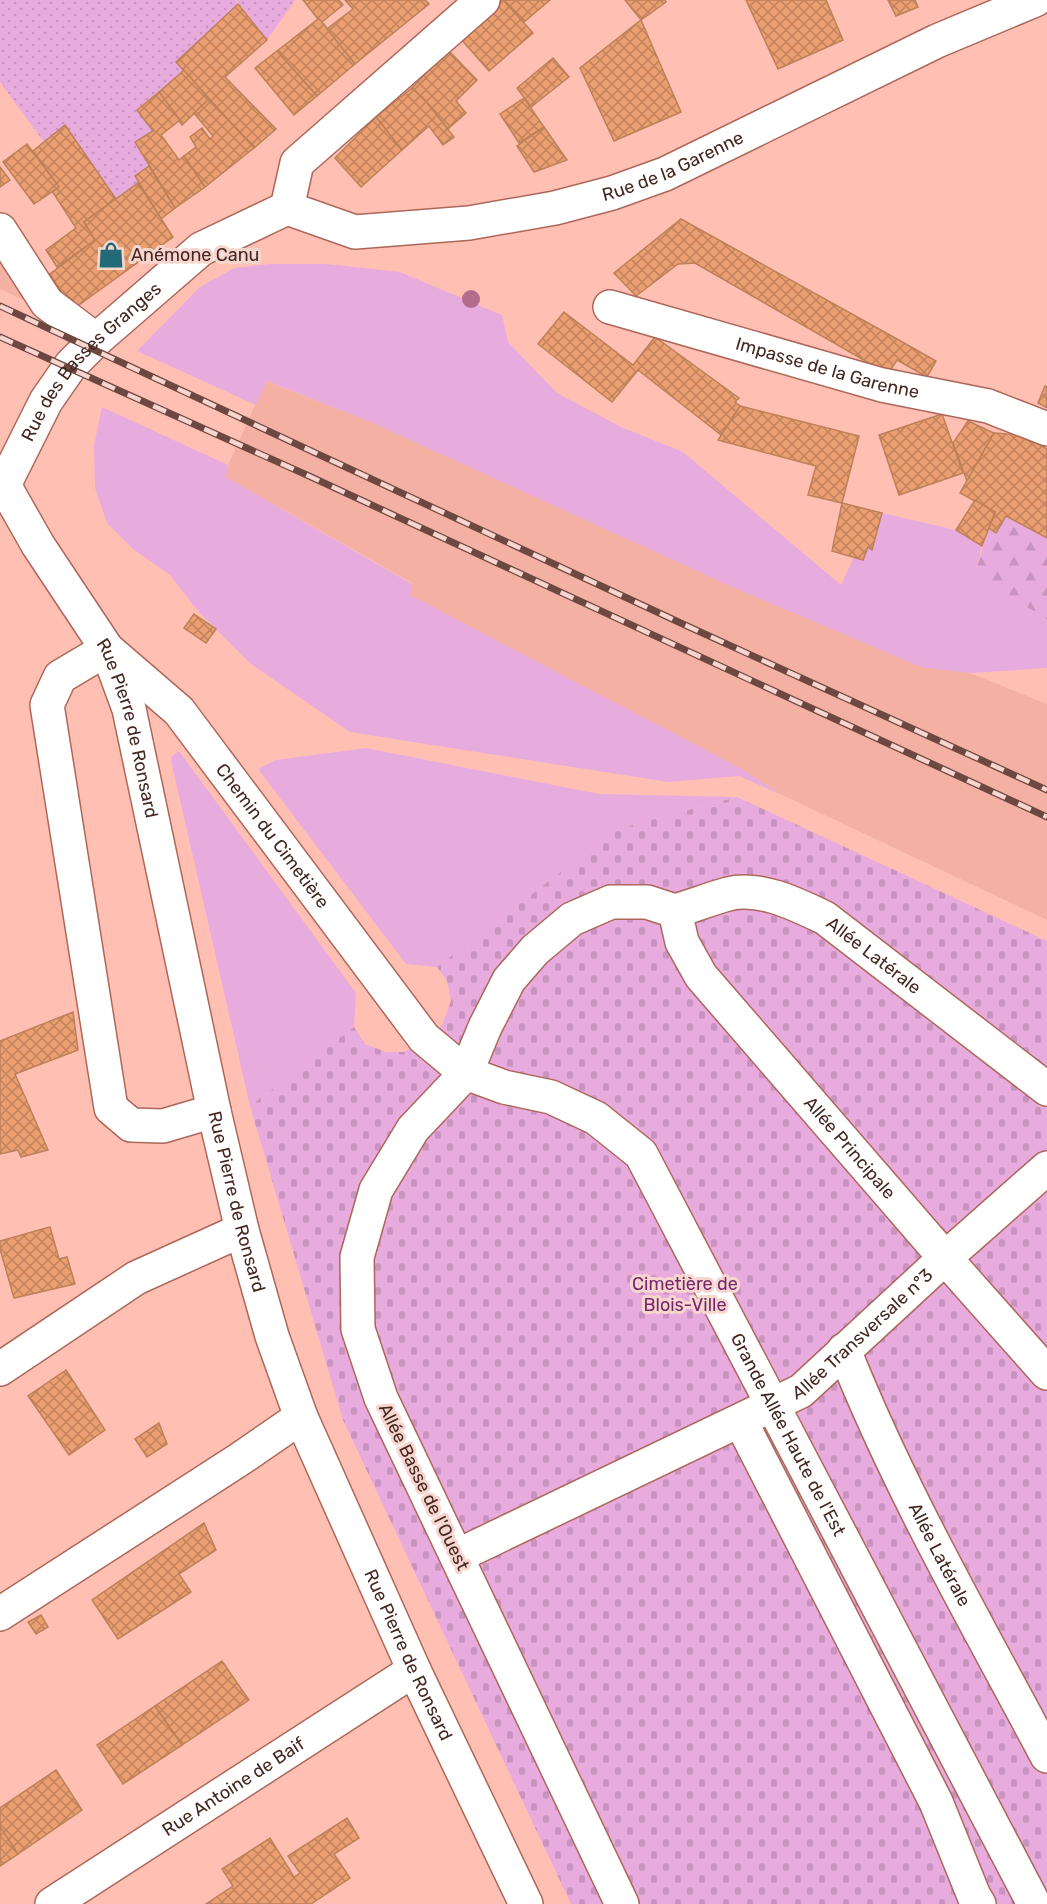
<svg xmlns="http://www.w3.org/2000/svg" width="1047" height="1904" font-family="Rubik,sans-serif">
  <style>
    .built { fill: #f4b1a3 }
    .green { fill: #e8abde }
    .forest { fill: url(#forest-firs) }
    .cemetery { fill: url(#cemetery-stones) }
    .garden { fill: url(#garden-dots) }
    .building { fill: url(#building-cross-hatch); stroke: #be8059; stroke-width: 1.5 }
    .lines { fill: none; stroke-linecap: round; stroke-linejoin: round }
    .minor-casing { stroke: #ad6759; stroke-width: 36 }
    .minor { stroke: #fff; stroke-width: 33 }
    .rail-casing { stroke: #6d4840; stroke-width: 7 }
    .rail { stroke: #f7d6cf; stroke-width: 4.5; stroke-dasharray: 14; stroke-linecap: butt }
    .tree { fill: #b36c8c }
    .labels { text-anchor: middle; stroke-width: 6; stroke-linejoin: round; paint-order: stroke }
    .street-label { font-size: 18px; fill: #452721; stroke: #f7d6cf }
    .poi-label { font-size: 18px; fill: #452721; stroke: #f7d6cf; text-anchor: start }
    .park-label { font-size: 18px; fill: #75276d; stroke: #f7d6cf }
  </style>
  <defs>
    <pattern id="forest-firs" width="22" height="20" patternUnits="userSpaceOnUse" patternTransform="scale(1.5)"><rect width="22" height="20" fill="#e8abde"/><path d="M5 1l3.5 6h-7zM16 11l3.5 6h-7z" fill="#c893be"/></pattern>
    <pattern id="cemetery-stones" width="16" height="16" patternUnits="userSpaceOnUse" patternTransform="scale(1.5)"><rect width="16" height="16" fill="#e8abde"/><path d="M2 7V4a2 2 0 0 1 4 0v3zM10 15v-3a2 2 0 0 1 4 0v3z" fill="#c893be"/></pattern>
    <pattern id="garden-dots" width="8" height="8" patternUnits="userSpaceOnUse" patternTransform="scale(1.5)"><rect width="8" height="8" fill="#e8abde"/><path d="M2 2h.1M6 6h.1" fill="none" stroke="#c893be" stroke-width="1.8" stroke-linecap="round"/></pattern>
    <pattern id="building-cross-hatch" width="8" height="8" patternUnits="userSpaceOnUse" patternTransform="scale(1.5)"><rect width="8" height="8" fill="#eb9f70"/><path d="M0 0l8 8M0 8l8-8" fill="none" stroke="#c0825c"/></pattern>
  </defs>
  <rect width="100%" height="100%" fill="#ffc0b3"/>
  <g class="built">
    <polygon points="0,245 41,308 0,289"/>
    <polygon points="266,381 373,423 730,586 921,667 970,673 1047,704 1047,920 782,795 740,768 410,595 412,583 226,477 228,465"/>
  </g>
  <g class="green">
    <polygon points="270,264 327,264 400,272 502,315 508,342 557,393 621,427 683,452 841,585 854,557 863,559 868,547 871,549 882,513 956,530 982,546 975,573 1047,620 1047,668 970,673 921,667 730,586 373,423 267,381 256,405 137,351 200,287 234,268"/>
    <polygon points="102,407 228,465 226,477 412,584 410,595 740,768 782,795 739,776 668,782 350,732 251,664 198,611 170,575 133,549 107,523 95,488 94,445"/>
    <polygon points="366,748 599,794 737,797 617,829 437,967 406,964 258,769 276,760"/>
    <polygon points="179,751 356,993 354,1027 250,1106 172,765 171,757"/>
  </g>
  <polygon class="forest" points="1006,516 1047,538 1047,620 975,573 989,528 996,532"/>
  <polygon class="cemetery" points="737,797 1047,941 1047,1904 571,1904 343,1420 250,1106 354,1027 365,1044 386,1052 405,1052 442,1025 451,1001 447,981 437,967 617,829"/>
  <g class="garden">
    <polygon points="0,0 235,0 238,4 176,62 184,70 137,109 153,131 135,143 149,166 135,176 138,183 116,199 65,126 44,142 0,82"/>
    <polygon points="236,0 295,0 267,40"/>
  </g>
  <g class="building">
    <polygon points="303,0 339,0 343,5 322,22 355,64 317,96 277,51 318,19"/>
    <polygon points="345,0 425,0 429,4 355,64 327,29 353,9"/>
    <polygon points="503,0 550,0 524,22"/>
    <polygon points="503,0 533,33 489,71 460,38"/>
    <polygon points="625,0 665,0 666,2 641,20"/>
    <polygon points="746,0 826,0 843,40 778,69"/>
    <polygon points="888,0 915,0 918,7 896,16"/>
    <polygon points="238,4 267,40 225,77 276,129 254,148 176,62"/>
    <polygon points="641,20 681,112 614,141 580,68"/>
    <polygon points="448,50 477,80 456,101 466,113 448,129 425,100 412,88"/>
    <polygon points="277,51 317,96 294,115 255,68"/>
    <polygon points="553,58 569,77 531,107 517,88"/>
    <polygon points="184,70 209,99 182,125 159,92"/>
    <polygon points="412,88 425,100 454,137 443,145 429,126 402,150 376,117"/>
    <polygon points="159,92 180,120 161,135 179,160 184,156 205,187 175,208 135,142 153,131 137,110"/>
    <polygon points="524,98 544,127 519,143 500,114"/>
    <polygon points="209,99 254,148 205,187 184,156 196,147 190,137 202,128 210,139 213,136 194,113"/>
    <polygon points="376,117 402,150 361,187 335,158"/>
    <polygon points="65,125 116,199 84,222 95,240 57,267 46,250 76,228 52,191 59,187 33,151"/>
    <polygon points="544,127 567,160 534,172 517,146"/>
    <polygon points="27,144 59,187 34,204 3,162"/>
    <polygon points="149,166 175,208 161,219 135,176"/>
    <polygon points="0,167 10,180 0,187"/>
    <polygon points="138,183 173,237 72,310 50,274 95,240 84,222"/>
    <polygon points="681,219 897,339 936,361 927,377 897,360 888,374 695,263 678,264 636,296 614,273"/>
    <polygon points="564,312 633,365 655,337 739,398 735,402 740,406 721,435 638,370 612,402 538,344"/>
    <polygon points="1045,386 1047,387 1047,408 1038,403"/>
    <polygon points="740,406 859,436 842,503 808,495 816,466 718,440"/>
    <polygon points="942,414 963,473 899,495 879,435"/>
    <polygon points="968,421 994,433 967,481 953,443"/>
    <polygon points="994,433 1023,435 1047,449 1047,538 1006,516 996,533 989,528 995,512 960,493"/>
    <polygon points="975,500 995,512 982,546 956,530"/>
    <polygon points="842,503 882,513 872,550 868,547 863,560 832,551"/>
    <polygon points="194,614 216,629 206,643 184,628"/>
    <polygon points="73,1012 78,1050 15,1074 48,1150 21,1157 18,1150 0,1154 0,1041"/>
    <polygon points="50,1227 59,1259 67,1257 75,1284 14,1298 0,1249 0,1241"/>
    <polygon points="66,1370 105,1430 69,1455 28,1396"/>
    <polygon points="159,1423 167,1444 147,1457 135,1439"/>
    <polygon points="204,1523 216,1550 179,1574 191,1592 118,1639 92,1600"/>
    <polygon points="41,1615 48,1627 36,1634 28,1622"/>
    <polygon points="222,1661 249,1700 182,1745 155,1706"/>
    <polygon points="155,1706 182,1745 123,1784 97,1745"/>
    <polygon points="56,1770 82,1810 18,1854 0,1827 0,1808"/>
    <polygon points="347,1818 359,1838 334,1854 350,1878 311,1904 206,1904 233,1886 222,1869 270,1838 294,1877 300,1873 288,1856"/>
    <polygon points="0,1827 18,1854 0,1866"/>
  </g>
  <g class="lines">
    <g class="minor-casing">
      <g id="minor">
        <path id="s1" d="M 287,208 L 355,232 L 469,223 L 555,208 L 612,193 L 665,174 L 937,41 L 1035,0"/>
        <polyline points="287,208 297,163 483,0"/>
        <polyline points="0,230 47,303 96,340"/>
        <path id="s2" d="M 610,307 L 882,385 L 988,406 L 1047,429"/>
        <path id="s3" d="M 4,485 L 38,545 L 107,649 L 129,709 L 214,1111 L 242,1230 L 272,1336 L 301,1417 L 414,1670 L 526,1904"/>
        <path id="s4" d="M 4,485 L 46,401 L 71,365 L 96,340 L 201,249 L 287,208"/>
        <path id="s5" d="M 675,911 L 682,942 L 701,976 L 945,1258 L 1047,1373"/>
        <path id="s6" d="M 675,911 C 692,906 710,899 728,894 C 760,886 796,904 825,918 L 1047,1089"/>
        <path id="s7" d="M 214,1111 L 163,1126 L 131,1125 L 111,1108 L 47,705 L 60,677 L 107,649 L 179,711 L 424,1038 L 466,1073 L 504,1087 L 551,1097 L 596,1118 L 641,1154 L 1034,1904"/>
        <path id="s8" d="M 844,1350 C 900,1491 976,1622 1047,1756"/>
        <polyline points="0,1369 136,1278 242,1230"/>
        <polyline points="741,1422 936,1802 974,1896 979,1904"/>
        <path id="s9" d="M 457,1556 L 801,1391 L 945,1258 L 1047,1168"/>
        <polyline points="0,1614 240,1459 301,1417"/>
        <path id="s10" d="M 52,1904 L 414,1670"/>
        <polyline points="622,1904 381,1398 358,1329 357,1257 376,1190 413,1129 466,1073 485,1027 509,980 535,950 572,919 611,902 647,902 675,911"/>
      </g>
    </g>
    <use href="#minor" class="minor"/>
    <g class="rail-casing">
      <g id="rail">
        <polyline points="0,306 685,625 1047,790"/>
        <polyline points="0,337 309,476 1047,817"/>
      </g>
    </g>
    <use href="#rail" class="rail"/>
  </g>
  <circle class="tree" cx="471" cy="299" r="9"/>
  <defs>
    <g id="shop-bare" transform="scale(2.07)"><path d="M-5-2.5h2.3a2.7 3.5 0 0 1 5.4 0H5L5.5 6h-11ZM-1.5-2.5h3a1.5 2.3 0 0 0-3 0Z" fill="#226a77" stroke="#f7d6cf" stroke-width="2.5" paint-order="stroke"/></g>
  </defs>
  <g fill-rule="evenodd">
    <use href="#shop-bare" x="111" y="255"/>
  </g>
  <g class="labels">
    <g class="street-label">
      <text dy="6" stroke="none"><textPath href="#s1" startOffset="399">Rue de la Garenne</textPath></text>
      <text dy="6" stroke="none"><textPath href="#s4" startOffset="153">Rue des Basses Granges</textPath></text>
      <text dy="6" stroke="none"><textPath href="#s2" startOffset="226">Impasse de la Garenne</textPath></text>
      <text dy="6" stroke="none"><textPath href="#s3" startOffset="276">Rue Pierre de Ronsard</textPath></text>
      <text dy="6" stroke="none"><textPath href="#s7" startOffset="856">Chemin du Cimetière</textPath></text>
      <text dy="6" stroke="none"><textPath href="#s6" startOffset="219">Allée Latérale</textPath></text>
      <text dy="6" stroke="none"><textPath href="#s5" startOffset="298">Allée Principale</textPath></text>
      <text dy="6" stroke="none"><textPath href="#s3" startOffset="762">Rue Pierre de Ronsard</textPath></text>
      <text dy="6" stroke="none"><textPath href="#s9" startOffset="465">Allée Transversale n°3</textPath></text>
      <text dy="6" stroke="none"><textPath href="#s7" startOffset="1676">Grande Allée Haute de l'Est</textPath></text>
      <text transform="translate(424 1487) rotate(64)" y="6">Allée Basse de l'Ouest</text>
      <text dy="6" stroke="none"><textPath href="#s8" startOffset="226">Allée Latérale</textPath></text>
      <text dy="6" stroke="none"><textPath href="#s3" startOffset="1248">Rue Pierre de Ronsard</textPath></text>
      <text dy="6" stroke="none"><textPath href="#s10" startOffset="216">Rue Antoine de Baif</textPath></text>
    </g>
    <g class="poi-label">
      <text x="131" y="261">Anémone Canu</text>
    </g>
    <g class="park-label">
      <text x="685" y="1290">Cimetière de<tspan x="685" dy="21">Blois-Ville</tspan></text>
    </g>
  </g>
</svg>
